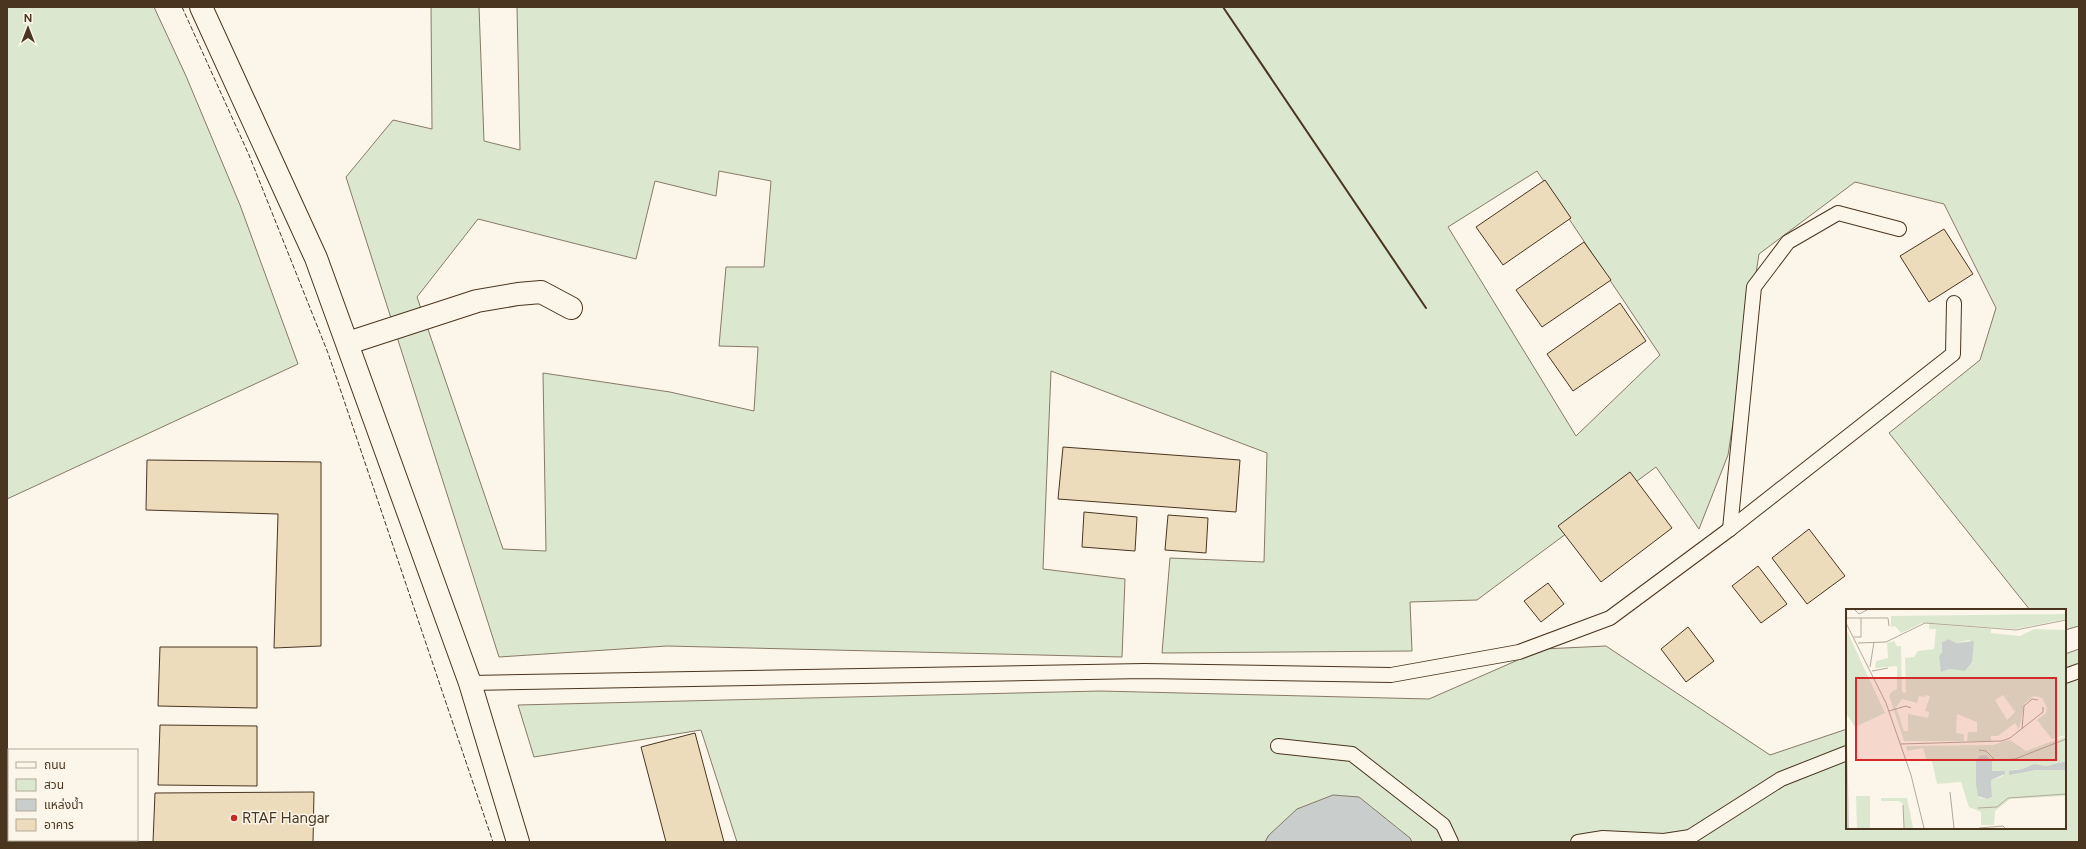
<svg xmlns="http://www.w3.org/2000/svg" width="2086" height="849" font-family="Figtree,'Noto Sans Thai',sans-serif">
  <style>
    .green { fill: #dce7d0; stroke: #887966; fill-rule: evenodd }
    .water { fill: #c9cecd; stroke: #887966 }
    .building { fill: #ecdcbc; stroke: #4a3520 }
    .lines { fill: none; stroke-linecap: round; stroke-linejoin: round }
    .lane-casing { stroke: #4a3520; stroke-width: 16 }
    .street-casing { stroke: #4a3520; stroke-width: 24 }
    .lane { stroke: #fbf6e9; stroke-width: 14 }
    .street { stroke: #fbf6e9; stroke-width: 22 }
    .fence { stroke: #4a3520; stroke-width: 1; stroke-dasharray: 5 2; stroke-linecap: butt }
    .wall { stroke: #4a3520; stroke-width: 2 }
    .poi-dot { fill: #c62828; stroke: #fbf6e9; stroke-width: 1.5 }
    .labels { text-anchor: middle; stroke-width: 3; stroke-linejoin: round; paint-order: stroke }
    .poi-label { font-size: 15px; fill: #4a3520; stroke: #fbf6e9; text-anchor: start }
    .inset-river { fill: none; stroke: #c9cecd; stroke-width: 2 }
    .inset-road { fill: none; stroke: #b4a999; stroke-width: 1 }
    .view { fill: #d62828; fill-opacity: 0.15; stroke: #d62828; stroke-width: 2 }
    .inset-edge { fill: none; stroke: #4a3520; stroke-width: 2 }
  </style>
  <rect width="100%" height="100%" fill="#fbf6e9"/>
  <g class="green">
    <polygon points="7,7 154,7 186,76 240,205 298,364 7,499"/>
    <path d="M 431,7 L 479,7 L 484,141 L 520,150 L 517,7 L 2079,7 L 2079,626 L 2065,630 L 2065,610 L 2030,610 L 1889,433 L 1980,360 L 1996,308 L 1944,204 L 1855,182 L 1759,254 L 1728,455 L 1699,529 L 1656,467 L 1477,600 L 1410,602 L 1412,651 L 1162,653 L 1170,558 L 1264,562 L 1267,453 L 1051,371 L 1043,569 L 1125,579 L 1122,657 L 667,646 L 499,657 L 346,177 L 393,120 L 432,129 ZM 719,171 L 771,181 L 764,267 L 726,267 L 719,346 L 758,347 L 754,411 L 670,392 L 543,373 L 546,551 L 503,549 L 417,297 L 478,219 L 636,259 L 655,181 L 716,196 ZM 1537,171 L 1660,355 L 1576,436 L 1448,227 Z"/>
    <polygon points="1606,646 1770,755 1847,729 1847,828 2065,828 2065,654 2079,649 2079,842 1412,842 1409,838 1269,835 1265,842 737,842 701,730 534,757 518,705 1100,691 1429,699 1543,649"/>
  </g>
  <polygon class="water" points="1333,795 1359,797 1410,838 1412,842 1265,842 1269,835 1297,809"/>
  <g class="building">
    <polygon points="1545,180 1571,218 1503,265 1476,227"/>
    <polygon points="1944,229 1973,274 1929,302 1900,256"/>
    <polygon points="1584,242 1611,280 1542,327 1516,290"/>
    <polygon points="1620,303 1646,341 1573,391 1547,354"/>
    <polygon points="1063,447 1240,460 1236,512 1058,499"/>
    <polygon points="147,460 321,462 321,646 274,648 278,514 146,510"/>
    <polygon points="1630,472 1672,528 1601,582 1558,526"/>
    <polygon points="1084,512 1137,517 1135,551 1082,547"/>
    <polygon points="1168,515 1208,518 1206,553 1165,550"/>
    <polygon points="1809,529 1845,576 1807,604 1772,558"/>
    <polygon points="1758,566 1787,604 1761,623 1732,586"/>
    <polygon points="1548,583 1564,604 1541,622 1524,601"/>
    <polygon points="1688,627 1714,661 1686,682 1661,649"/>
    <polygon points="160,647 257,647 257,708 158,706"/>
    <polygon points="160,725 257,726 257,786 158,785"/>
    <polygon points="695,733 724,842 666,842 641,747"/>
    <polygon points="314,792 313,842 153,842 155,793"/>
  </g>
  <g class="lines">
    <g class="lane-casing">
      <g id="lane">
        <polyline points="1730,529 1754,287 1788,242 1838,213 1899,229"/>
        <polyline points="2065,676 2079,671"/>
        <polyline points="470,683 1144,671 1391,675 1519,652 1610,618 1730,529 1953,354 1954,303"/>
        <polyline points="1278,746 1352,754 1443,825 1451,842"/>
        <polyline points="1578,842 1603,838 1664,841 1690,837 1781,779 1847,753"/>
      </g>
    </g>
    <g class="street-casing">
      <g id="street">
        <polyline points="201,7 316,258 470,683 518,842"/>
        <polyline points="348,343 477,301 518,294 541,292 571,308"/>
      </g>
    </g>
    <use href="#lane" class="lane"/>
    <use href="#street" class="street"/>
    <polyline class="fence" points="182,7 249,155 328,353 493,842"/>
    <polyline class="wall" points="1223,7 1426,308"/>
  </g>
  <circle class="poi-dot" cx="234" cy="818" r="4"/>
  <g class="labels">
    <g class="poi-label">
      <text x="242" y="823">RTAF Hangar</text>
    </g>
  </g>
  <g transform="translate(1846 609)">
    <rect width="220" height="220" fill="#fbf6e9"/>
    <path d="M 220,5 L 220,10 L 169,20 L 76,14 L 55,24 L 49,17 L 45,18 L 45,7 ZM 83,15 L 145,20 L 145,24 L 174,27 L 188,20 L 220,21 L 220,126 L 206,130 L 191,111 L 200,104 L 201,99 L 196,89 L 188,87 L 179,94 L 173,120 L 169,114 L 152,127 L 145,127 L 145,132 L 121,132 L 122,123 L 131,123 L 131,113 L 111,105 L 110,124 L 118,125 L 118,132 L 58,132 L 43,86 L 48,81 L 51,81 L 51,57 L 29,59 L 30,52 L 42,49 L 41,34 L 48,32 L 51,37 L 55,37 L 56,83 L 60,84 L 59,49 L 68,48 L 72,42 L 88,40 L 90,20 L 83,20 ZM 103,30 L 110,34 L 124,31 L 119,62 L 103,60 L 93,47 L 96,43 L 96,33 ZM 79,86 L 84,87 L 79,102 L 83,103 L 82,109 L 62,105 L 62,122 L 58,122 L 50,98 L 56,90 L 71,94 L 73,87 L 79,88 ZM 157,86 L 169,103 L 161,111 L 149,91 ZM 0,20 L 39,104 L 9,118 L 0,104 ZM 220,127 L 220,152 L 201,157 L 188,155 L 176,160 L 163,161 L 220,161 L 220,187 L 164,190 L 149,202 L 148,216 L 135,216 L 135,203 L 123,198 L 115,173 L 91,175 L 86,152 L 81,152 L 77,139 L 61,142 L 60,137 L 147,136 L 164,131 L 180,142 ZM 130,152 L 146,152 L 146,162 L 156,162 L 157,167 L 145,171 L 146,188 L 141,190 L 134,189 ZM 10,187 L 24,187 L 24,219 L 11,219 ZM 35,189 L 61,189 L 67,219 L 58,219 L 57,195 L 53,192 L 35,192 Z" fill="#dce7d0" fill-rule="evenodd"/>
    <path d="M 103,30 L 110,34 L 128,32 L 126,53 L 119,62 L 103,60 L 95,63 L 93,47 L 96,43 L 96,33 ZM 140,146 L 146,152 L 146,162 L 159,162 L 159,165 L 145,171 L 146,188 L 141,190 L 132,187 L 130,175 L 130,152 L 134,147 ZM 220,152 L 220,161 L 189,161 L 163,166 L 163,162 L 176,160 L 188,155 L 201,157 Z" fill="#c9cecd"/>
    <path class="inset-river" d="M 0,126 L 2,219"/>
    <path class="inset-road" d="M 9,1 L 13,5 L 21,1M 0,9 L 42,9 L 43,17M 0,14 L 40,94 L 65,166 L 78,219M 8,28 L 15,28 L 15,9M 12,34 L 40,33 L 79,14 L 170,21 L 220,11M 24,58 L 28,33M 26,62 L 42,59M 43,102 L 60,97 L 65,99M 176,120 L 178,97 L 186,90 L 192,91M 55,135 L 156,132 L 164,129 L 197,103 L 197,98M 133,141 L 140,142 L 149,151 L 169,150 L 220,130M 104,183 L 108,219M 57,196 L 58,219M 132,199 L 151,198 L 162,189 L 220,185M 133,219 L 157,217 L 159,219"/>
    <path class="view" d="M 10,69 L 210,69 L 210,151 L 10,151 Z"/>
    <rect width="220" height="220" class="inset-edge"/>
  </g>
  <rect width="2086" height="849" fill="none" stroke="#4a3520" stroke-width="16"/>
  <rect x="8" y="749" width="130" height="92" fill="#fbf6e9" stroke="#b4a999"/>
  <rect x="16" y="762" width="20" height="6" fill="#fbf6e9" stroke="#b4a999"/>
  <text x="44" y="769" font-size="12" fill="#4a3520">ถนน</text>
  <rect x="16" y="779" width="20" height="12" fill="#dce7d0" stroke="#b4a999"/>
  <text x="44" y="789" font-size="12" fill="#4a3520">สวน</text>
  <rect x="16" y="799" width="20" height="12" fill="#c9cecd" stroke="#b4a999"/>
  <text x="44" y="809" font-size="12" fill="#4a3520">แหล่งน้ำ</text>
  <rect x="16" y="819" width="20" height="12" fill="#ecdcbc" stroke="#b4a999"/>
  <text x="44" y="829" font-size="12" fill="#4a3520">อาคาร</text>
  <g transform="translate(28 28)" stroke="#fbf6e9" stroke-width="3" paint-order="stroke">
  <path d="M0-3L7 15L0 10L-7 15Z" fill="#4a3520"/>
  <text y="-6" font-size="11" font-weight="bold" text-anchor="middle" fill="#4a3520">N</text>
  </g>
</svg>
